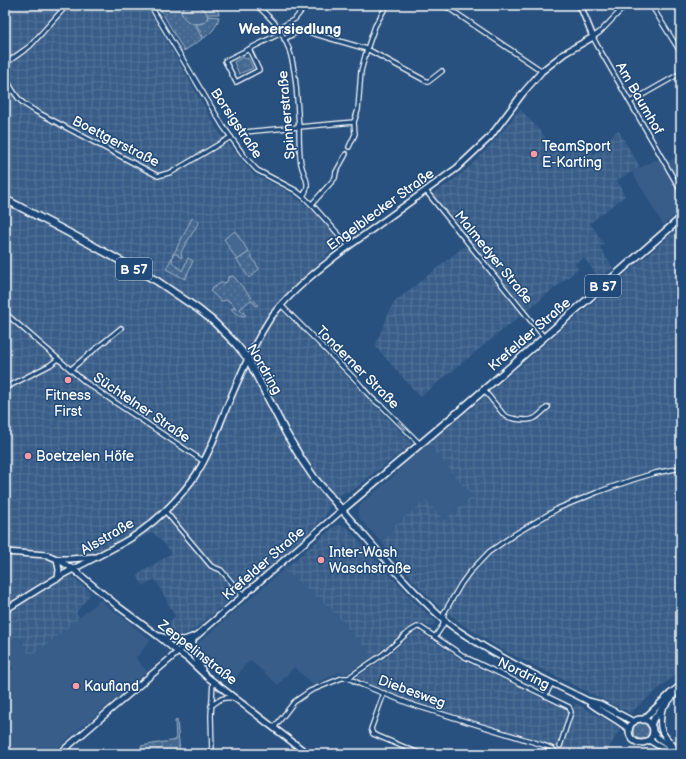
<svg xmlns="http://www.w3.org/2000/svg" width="686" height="759" font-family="'Balsamiq Sans',sans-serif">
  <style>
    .built { fill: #375d88 }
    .industrial { fill: url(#industrial-grid) }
    .grass { fill: url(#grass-dots); stroke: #a2b4c8 }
    .park { fill: url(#park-tufts); stroke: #a2b4c8 }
    .pitch { fill: #446890; stroke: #a2b4c8 }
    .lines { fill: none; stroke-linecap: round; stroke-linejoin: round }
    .street-casing { stroke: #fff; stroke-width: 6 }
    .secondary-casing { stroke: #fff; stroke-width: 8 }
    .primary-casing { stroke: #fff; stroke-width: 9 }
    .street { stroke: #1f4a7a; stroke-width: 3.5 }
    .secondary { stroke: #1f4a7a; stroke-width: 5 }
    .primary { stroke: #1f4a7a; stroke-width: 6 }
    .oneway { fill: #7992af }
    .poi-dot { fill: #ff9aa2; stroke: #1f4a7a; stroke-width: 1.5 }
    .labels { text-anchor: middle; stroke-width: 3; stroke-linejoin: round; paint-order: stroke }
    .shield { fill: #1f4a7a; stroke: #bcc9d7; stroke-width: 1 }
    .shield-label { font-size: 13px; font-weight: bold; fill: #fff }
    .street-label { font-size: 14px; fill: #fff; stroke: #1f4a7a }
    .poi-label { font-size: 14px; fill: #fff; stroke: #1f4a7a; text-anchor: start }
    .neighbourhood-label { font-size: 15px; font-weight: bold; fill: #fff; stroke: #1f4a7a }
  </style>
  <defs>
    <pattern id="industrial-grid" width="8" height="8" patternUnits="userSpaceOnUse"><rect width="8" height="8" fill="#375d88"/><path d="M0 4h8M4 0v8" fill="none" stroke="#55759a"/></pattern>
    <pattern id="grass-dots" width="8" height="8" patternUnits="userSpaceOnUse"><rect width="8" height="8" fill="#446890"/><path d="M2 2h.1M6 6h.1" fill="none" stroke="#607fa1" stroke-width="1.8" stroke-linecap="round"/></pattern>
    <pattern id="park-tufts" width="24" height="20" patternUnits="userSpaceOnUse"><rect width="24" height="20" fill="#446890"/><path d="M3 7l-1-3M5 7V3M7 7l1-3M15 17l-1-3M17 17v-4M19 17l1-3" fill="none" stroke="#607fa1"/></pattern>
  </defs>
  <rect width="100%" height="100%" fill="#28517f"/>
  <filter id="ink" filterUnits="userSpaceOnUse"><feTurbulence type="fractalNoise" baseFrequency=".025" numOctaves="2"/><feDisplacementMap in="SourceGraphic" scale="8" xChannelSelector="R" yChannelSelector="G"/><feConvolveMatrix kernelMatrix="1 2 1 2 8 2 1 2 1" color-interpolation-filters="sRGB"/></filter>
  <g filter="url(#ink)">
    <g class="built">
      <polygon points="681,155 681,210 663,225 632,172 655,160 669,161"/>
      <polygon points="428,444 473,495 444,520 426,499 391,528 393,531 381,542 360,519 358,514 358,509 362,503 397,473 404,464"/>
      <polygon points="283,570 331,609 373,657 344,675 341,672 313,685 294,667 278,685 251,661 245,665 231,685 201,660 198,643"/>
      <polygon points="100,600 151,640 136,658 147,672 50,754 46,753 42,754 5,754 5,675 14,669 5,656 5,628 13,640 18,637 30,655 47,645"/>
    </g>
    <g class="industrial">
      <polygon points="5,5 146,5 220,134 254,175 284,189 312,210 341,242 311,270 277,306 411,442 411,444 404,450 368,478 352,491 344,492 329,506 326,515 302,539 195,629 182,636 171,637 162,631 175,616 155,579 143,586 137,575 172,553 161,540 152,532 71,575 91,593 76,613 80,617 47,645 30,656 19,637 13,640 5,628"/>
      <polygon points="520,109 562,155 580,140 594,154 618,130 640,167 617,180 625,196 590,223 604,244 600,247 613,268 600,279 584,258 575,264 578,269 562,282 420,397 375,346 393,303 471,241 432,194 455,179 469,167 484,152 497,138"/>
      <polygon points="681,226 681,670 630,713 501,649 463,625 435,603 415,583 381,542 393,531 391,528 426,499 444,520 472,496 428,444 480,401"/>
      <polygon points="336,525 341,525 347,527 349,529 366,549 414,601 436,622 431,627 421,624 416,624 408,628 373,657 331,609 283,570"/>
      <polygon points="419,632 464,661 567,710 568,713 558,745 556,746 551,745 414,702 356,678 385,658 414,633"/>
      <polygon points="575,703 621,728 605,754 570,754 562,749"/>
    </g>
    <g class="grass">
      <path d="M 158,5 L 190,5 C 173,8 184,21 195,24 L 202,39 L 184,51 Z"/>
      <path d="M 192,5 L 216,5 L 219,14 L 207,14 C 204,8 199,6 192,5 Z"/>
      <path d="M 208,16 L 219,17 C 217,27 212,32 204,38 L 196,24 C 202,24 207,23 208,16 Z"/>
      <polygon points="192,218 199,222 181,252 182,258 178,256 178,254 173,254 172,262 182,271 188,258 193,261 186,277 185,279 166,269"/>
      <polygon points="249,252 259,269 249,278 237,260"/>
      <path d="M 233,276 L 258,305 L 256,306 L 251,300 L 240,309 L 246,315 C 240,318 235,313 231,309 L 236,308 L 228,300 L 221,301 L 210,291 L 213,288 L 221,283 L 223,283 L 227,282 L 228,277 Z"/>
      <polygon points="177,720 180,754 142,754 141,746 176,740 175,721"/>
      <circle cx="641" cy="731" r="8"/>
    </g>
    <g class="park">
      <path d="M 191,5 C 199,6 205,8 208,16 L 206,21 C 197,27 184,23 181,12 C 182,7 186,6 191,5 Z"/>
      <polygon points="243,57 246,59 248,58 253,68 239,74 234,62"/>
    </g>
    <polygon class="pitch" points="235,231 249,252 237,260 224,239"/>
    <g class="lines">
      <g class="street-casing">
        <g id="street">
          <polyline points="150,5 223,126 245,157 257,170 295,190 303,196 315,208 349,246"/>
          <path d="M 257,5 C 260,9 264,12 268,16 C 278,25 284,36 289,49 C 297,74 297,102 299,128 C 299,140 299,152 301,164 C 304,177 312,184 303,196"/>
          <polyline points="444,5 542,71"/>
          <polyline points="626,5 600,32 593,37 596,43 681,191"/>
          <polyline points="651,5 681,53"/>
          <polyline points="279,28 295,19 306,5"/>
          <polyline points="284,39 301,30 367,49 428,82 442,71"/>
          <polyline points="249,49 259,70 236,82 225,61 281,33"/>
          <polyline points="5,68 5,65 9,61 30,46 67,5"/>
          <path d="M 5,72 C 6,81 16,97 23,103 C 27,106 31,108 35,111 L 158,176 L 172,172 L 231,137"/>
          <polyline points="630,102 681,73"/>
          <polyline points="244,132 354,122"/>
          <polyline points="349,147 355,134 354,122 358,110 361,71 367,49 375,26 387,5"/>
          <polyline points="426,191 544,337"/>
          <polyline points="312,204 335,178 336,172 346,154"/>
          <path d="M 281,305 L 355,379 C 365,389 369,399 382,406 L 420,444"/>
          <polyline points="5,313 85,382 116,403 203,461"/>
          <polyline points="71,369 121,328"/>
          <polyline points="5,388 50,365 58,359"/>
          <path d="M 484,390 L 504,415 C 510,419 528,422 535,418 C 540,415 544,410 548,407"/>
          <polyline points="165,511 211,566 221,570 243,596"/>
          <polyline points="435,637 443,625 444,613 461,584 469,573 489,552 515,534 559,508 598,492 632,480 655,473 681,468"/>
          <polyline points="349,678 351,676 382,655 410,631 417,627 420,627 465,657 569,707 571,712 560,746"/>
          <polyline points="384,693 371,729 373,734 421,754"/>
          <polyline points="545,696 552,683"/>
          <path d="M 211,706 C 221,698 222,697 235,698"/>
          <polyline points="274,728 294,702 310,691 342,678 349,678 360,684 413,705 543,745 553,749 557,754"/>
          <polyline points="212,754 211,716 213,681"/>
        </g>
      </g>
      <g class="secondary-casing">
        <g id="secondary">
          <polyline points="5,552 47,555 57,559 73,569 119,607 158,636 174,649 188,659 206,676 308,754"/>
          <polyline points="58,578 59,570 57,559 71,559 93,557"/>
          <path d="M 5,610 C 25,598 44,585 64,574 C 86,562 109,551 131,538 C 154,523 174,504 190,483 C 208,460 217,430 228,404 C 237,383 246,361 257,341 C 261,333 266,325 271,317 C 292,290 321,267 349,246 L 457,168 L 490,137 L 523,93 L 542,71 L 565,53 L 593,37 L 580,5"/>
          <path d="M 159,636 C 172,639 180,643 192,637"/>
          <path d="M 193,640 C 191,651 196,660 202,669"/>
          <path d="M 590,703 C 603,713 617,719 629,729"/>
          <path d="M 662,708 C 657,734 664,735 680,753"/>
          <circle cx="641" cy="731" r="12"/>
          <polyline points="643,720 671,693 681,685"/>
          <polyline points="651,725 654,718 680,688"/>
          <polyline points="653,732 658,738 670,746"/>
          <polyline points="649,740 673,754"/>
          <path d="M 59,754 L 178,652 L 342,510 C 375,547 406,586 443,619 C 454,629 468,637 481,645 C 515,666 552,683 588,701 L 600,704 L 634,722"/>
        </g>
      </g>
      <g class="primary-casing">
        <polyline id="primary" points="5,199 90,244 157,281 198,309 213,321 235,343 248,359 286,433 302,460 315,479 342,510 463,408 681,218"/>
      </g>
      <use href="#street" class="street"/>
      <use href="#secondary" class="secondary"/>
      <use href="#primary" class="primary"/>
    </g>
    <defs><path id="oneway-solid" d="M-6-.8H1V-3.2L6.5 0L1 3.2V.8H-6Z"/></defs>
    <use class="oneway" href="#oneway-solid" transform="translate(402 426) rotate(45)"/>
  </g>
  <g class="poi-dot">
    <circle cx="534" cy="154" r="4"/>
    <circle cx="68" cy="380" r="4"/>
    <circle cx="28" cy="456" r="4"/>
    <circle cx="321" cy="560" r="4"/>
    <circle cx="76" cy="686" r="4"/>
  </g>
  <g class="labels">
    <g class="shield">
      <rect x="116" y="258" width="36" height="22" rx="3"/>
      <rect x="585" y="275" width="36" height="22" rx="3"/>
    </g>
    <g class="shield-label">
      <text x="134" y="274">B 57</text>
      <text x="603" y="291">B 57</text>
    </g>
    <g class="street-label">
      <text transform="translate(640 98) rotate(60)" y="5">Am Baumhof</text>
      <text transform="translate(286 115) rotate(-95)" y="5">Spinnerstraße</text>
      <text transform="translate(237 123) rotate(56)" y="5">Borsigstraße</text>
      <text transform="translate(116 141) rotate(27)" y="5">Boettgerstraße</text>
      <text transform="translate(380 209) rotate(-36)" y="5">Engelblecker Straße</text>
      <text transform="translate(494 257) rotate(51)" y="5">Malmedyer Straße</text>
      <text transform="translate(529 334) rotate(-41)" y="5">Krefelder Straße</text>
      <text transform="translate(358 367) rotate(45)" y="5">Tonderner Straße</text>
      <text transform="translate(265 369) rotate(60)" y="5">Nordring</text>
      <text transform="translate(142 407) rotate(34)" y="5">Süchtelner Straße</text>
      <text transform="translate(107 536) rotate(-30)" y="5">Alsstraße</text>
      <text transform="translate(263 563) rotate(-41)" y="5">Krefelder Straße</text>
      <text transform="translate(198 652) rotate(38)" y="5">Zeppelinstraße</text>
      <text transform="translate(524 673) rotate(26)" y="5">Nordring</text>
      <text transform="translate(412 691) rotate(20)" y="5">Diebesweg</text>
    </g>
    <g class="poi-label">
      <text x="542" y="151">TeamSport<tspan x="542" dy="16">E-Karting</tspan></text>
      <text x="68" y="400" text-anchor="middle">Fitness<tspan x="68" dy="16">First</tspan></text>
      <text x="36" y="461">Boetzelen Höfe</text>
      <text x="329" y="557">Inter-Wash<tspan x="329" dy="16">Waschstraße</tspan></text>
      <text x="84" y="691">Kaufland</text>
    </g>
    <g class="neighbourhood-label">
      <text x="290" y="34">Webersiedlung</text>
    </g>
  </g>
  <rect width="686" height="759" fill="none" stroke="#1f4a7a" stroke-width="20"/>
  <rect x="10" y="10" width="666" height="739" fill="none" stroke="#fff" stroke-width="1.5" filter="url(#ink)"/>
</svg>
